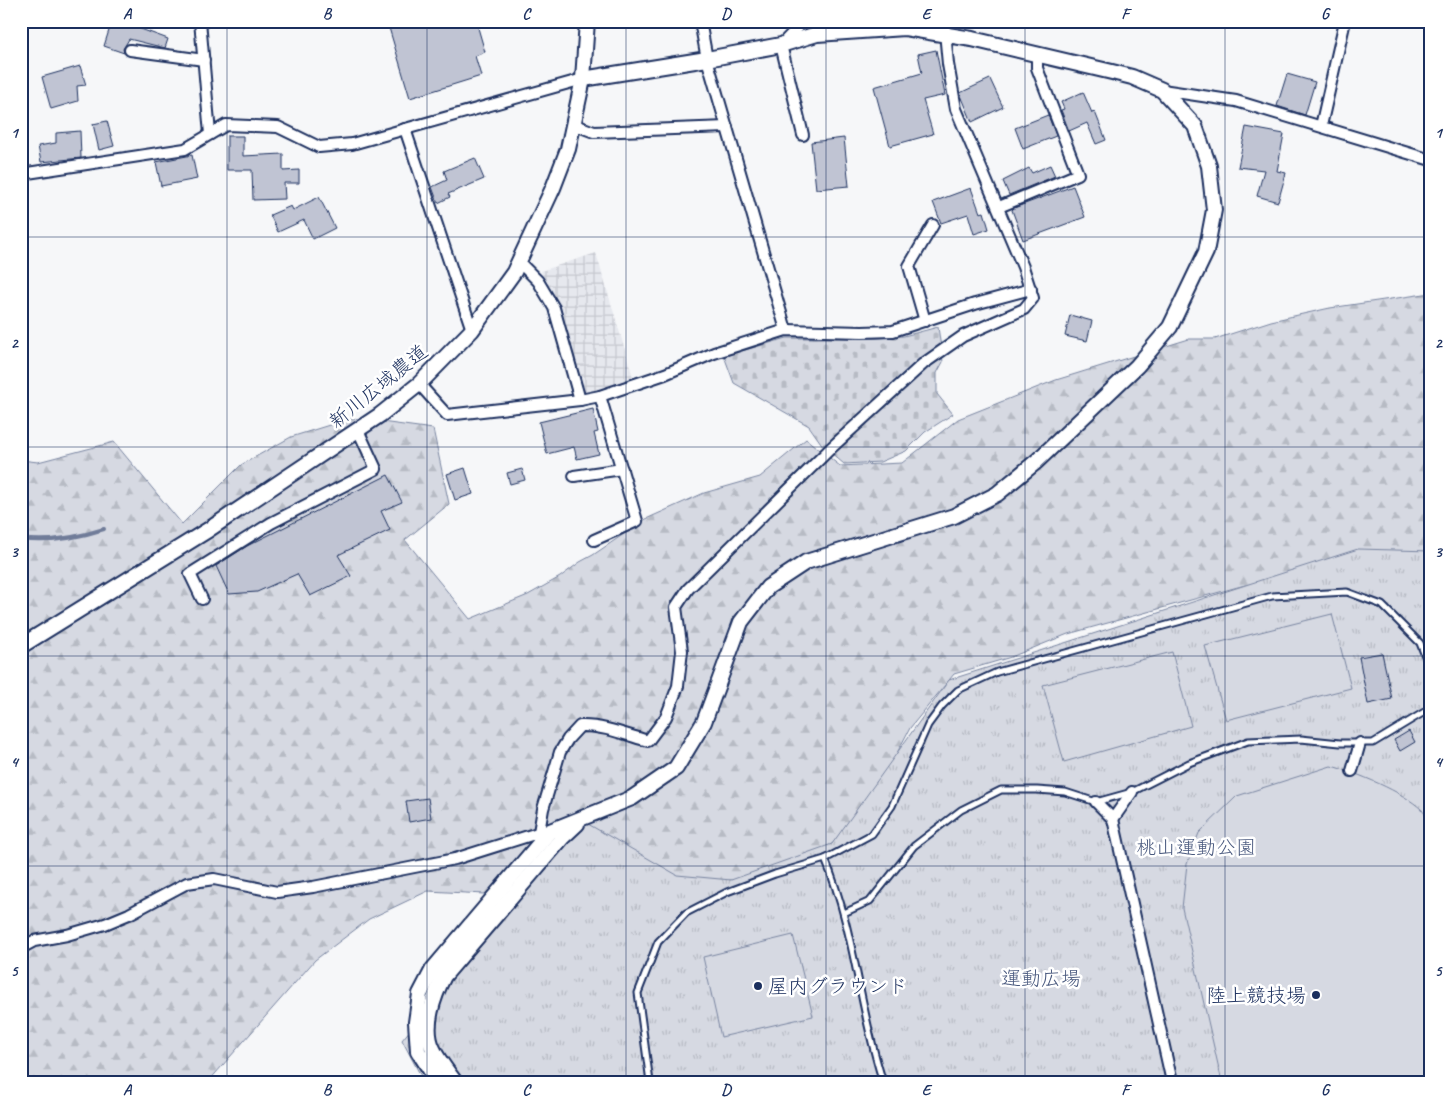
<svg xmlns="http://www.w3.org/2000/svg" width="1452" height="1103" font-family="Caveat,'Klee One',sans-serif">
  <style>
    .industrial { fill: url(#industrial-grid) }
    .forest { fill: url(#forest-firs); stroke: #7884a0 }
    .cemetery { fill: url(#cemetery-stones); stroke: #7884a0 }
    .park { fill: url(#park-tufts); stroke: #7884a0 }
    .pitch { fill: #d6d9e2; stroke: #7884a0 }
    .lines { fill: none; stroke-linecap: round; stroke-linejoin: round }
    .stream { stroke: #707c99; stroke-width: 4 }
    .building { fill: #c0c4d3; stroke: #1b2f5e }
    .lane-casing { stroke: #1b2f5e; stroke-width: 9 }
    .street-casing { stroke: #1b2f5e; stroke-width: 14 }
    .secondary-casing { stroke: #1b2f5e; stroke-width: 18 }
    .lane { stroke: #fff; stroke-width: 5 }
    .street { stroke: #fff; stroke-width: 10 }
    .secondary { stroke: #fff; stroke-width: 14 }
    .grid { fill: none; stroke: #1b2f5e; stroke-width: 1; stroke-opacity: 0.55 }
    .poi-dot { fill: #1b2f5e; stroke: #fff; stroke-width: 2 }
    .labels { text-anchor: middle; stroke-width: 5; stroke-linejoin: round; paint-order: stroke }
    .street-label { font-size: 20px; fill: #1b2f5e; stroke: #fff }
    .park-label { font-size: 20px; fill: #4a5a7f; stroke: #fff }
    .poi-label { font-size: 20px; fill: #1b2f5e; stroke: #fff; text-anchor: start }
    .neatline { fill: none; stroke: #1b2f5e; stroke-width: 2 }
    .grid-label { font-size: 16px; text-anchor: middle; font-weight: bold; fill: #1b2f5e }
  </style>
  <defs>
    <pattern id="industrial-grid" width="8" height="8" patternUnits="userSpaceOnUse" patternTransform="scale(1.25)"><rect width="8" height="8" fill="#e6e8ee"/><path d="M0 4h8M4 0v8" fill="none" stroke="#c5c7ce"/></pattern>
    <pattern id="forest-firs" width="22" height="20" patternUnits="userSpaceOnUse" patternTransform="scale(1.25)"><rect width="22" height="20" fill="#d6d9e2"/><path d="M5 1l3.5 6h-7zM16 11l3.5 6h-7z" fill="#b7bbc4"/></pattern>
    <pattern id="cemetery-stones" width="16" height="16" patternUnits="userSpaceOnUse" patternTransform="scale(1.25)"><rect width="16" height="16" fill="#d6d9e2"/><path d="M2 7V4a2 2 0 0 1 4 0v3zM10 15v-3a2 2 0 0 1 4 0v3z" fill="#b7bbc4"/></pattern>
    <pattern id="park-tufts" width="24" height="20" patternUnits="userSpaceOnUse" patternTransform="scale(1.25)"><rect width="24" height="20" fill="#d6d9e2"/><path d="M3 7l-1-3M5 7V3M7 7l1-3M15 17l-1-3M17 17v-4M19 17l1-3" fill="none" stroke="#b7bbc4"/></pattern>
  </defs>
  <rect width="100%" height="100%" fill="#f6f7f9"/>
  <filter id="ink" filterUnits="userSpaceOnUse"><feTurbulence type="fractalNoise" baseFrequency=".02" numOctaves="2"/><feDisplacementMap in="SourceGraphic" scale="10" xChannelSelector="R" yChannelSelector="G"/><feConvolveMatrix kernelMatrix="1 2 1 2 8 2 1 2 1" color-interpolation-filters="sRGB"/></filter>
  <g filter="url(#ink)">
    <polygon class="industrial" points="596,253 633,377 585,394 558,306 541,271"/>
    <polygon class="forest" points="1431,293 1431,565 1374,562 1245,585 1068,634 1011,657 954,674 910,728 885,776 832,844 775,874 731,880 522,896 428,891 369,919 315,960 208,1082 21,1082 21,636 27,634 21,631 21,460 38,462 114,442 182,524 241,465 291,437 352,418 433,429 449,504 405,540 470,619 528,595 560,577 580,562 593,555 646,519 704,493 760,477 806,439 840,466 902,463 958,419 1056,380 1189,339 1215,339 1271,321 1330,308"/>
    <polygon class="cemetery" points="938,327 943,362 937,373 937,394 953,414 925,432 906,451 880,462 844,464 823,446 809,426 734,383 724,356 787,338 879,338 904,336"/>
    <polygon class="park" points="1358,549 1431,551 1431,1082 424,1082 402,1040 581,820 677,875 731,880 832,844 949,680"/>
    <g class="pitch">
      <polygon points="1332,614 1351,688 1226,720 1205,646"/>
      <polygon points="1172,652 1191,726 1064,762 1043,685"/>
      <path d="M 1331,766 C 1355,772 1404,792 1422,810 C 1426,814 1428,822 1431,827 L 1431,1082 L 1222,1082 L 1182,908 L 1187,864 L 1199,833 L 1237,796 Z"/>
      <polygon points="793,935 813,1016 721,1037 703,957"/>
    </g>
    <g class="lines">
      <path class="stream" d="M 21,539 C 48,543 79,537 104,529"/>
    </g>
    <g class="building">
      <polygon points="112,21 119,21 168,39 165,48 129,39 123,49 124,53 104,46"/>
      <polygon points="387,21 476,21 485,52 475,56 481,76 410,98"/>
      <polygon points="936,50 945,95 923,100 933,134 890,146 874,87 922,73 918,54"/>
      <polygon points="80,66 86,85 77,86 78,101 51,109 42,77"/>
      <polygon points="1287,74 1315,82 1305,115 1277,106"/>
      <polygon points="990,79 1003,107 972,122 960,93"/>
      <polygon points="1083,92 1092,113 1095,112 1106,140 1096,144 1087,123 1069,131 1061,110 1064,109 1061,102"/>
      <polygon points="1048,115 1056,136 1023,149 1015,128"/>
      <polygon points="107,121 114,146 99,150 93,124"/>
      <polygon points="1246,127 1284,134 1277,171 1286,173 1278,202 1257,196 1264,170 1238,167"/>
      <polygon points="80,131 81,158 41,162 38,146 56,143 56,133"/>
      <polygon points="227,136 243,136 243,156 283,154 283,171 299,170 299,183 284,183 285,199 253,200 252,170 227,170"/>
      <polygon points="844,138 849,186 816,189 811,142"/>
      <polygon points="192,155 197,179 161,186 156,162"/>
      <polygon points="475,158 484,179 448,194 450,197 438,203 432,187 447,180 444,171"/>
      <polygon points="1050,165 1055,176 1009,195 1003,181 1029,168 1032,173"/>
      <polygon points="1073,186 1085,217 1023,240 1012,210 1014,208"/>
      <polygon points="971,188 980,213 984,212 989,229 974,234 968,214 941,223 933,202"/>
      <polygon points="319,197 335,228 313,239 304,220 278,232 270,215 291,206 293,210"/>
      <polygon points="1070,315 1092,321 1087,341 1065,336"/>
      <polygon points="593,409 598,432 594,433 599,454 577,459 574,447 547,454 539,422"/>
      <polygon points="465,468 473,494 455,500 447,474"/>
      <polygon points="522,469 525,480 510,484 507,473"/>
      <polygon points="388,475 402,502 381,511 390,530 338,555 351,576 310,596 297,574 257,592 229,594 216,566 247,546"/>
      <polygon points="1382,653 1392,699 1368,704 1359,657"/>
      <polygon points="1409,731 1415,742 1400,751 1394,740"/>
      <polygon points="428,798 431,818 409,822 406,801"/>
    </g>
    <g class="lines">
      <g class="lane-casing">
        <g id="lane">
          <path d="M 825,859 C 855,930 859,1009 883,1082"/>
          <polyline points="844,913 870,901 914,846 961,810 1001,790 1037,790 1065,792 1096,802 1132,792 1189,763 1248,741 1301,739 1340,743 1373,743 1431,708"/>
          <polyline points="650,1082 638,993 658,942 686,913 727,892 775,874 825,859 872,834 892,806 928,725 942,706 958,690 997,672 1272,596 1347,592 1382,605 1420,643 1431,671"/>
        </g>
      </g>
      <g class="street-casing">
        <g id="street">
          <polyline points="200,21 210,134"/>
          <polyline points="700,21 707,59 786,330"/>
          <polyline points="130,50 204,60"/>
          <polyline points="1162,90 1236,101 1431,160"/>
          <polyline points="573,124 594,132 727,127"/>
          <polyline points="1321,126 1345,21"/>
          <polyline points="405,129 472,330"/>
          <polyline points="803,135 781,45 804,21"/>
          <polyline points="21,174 185,149 226,125 278,127 319,147 352,144 583,79"/>
          <polyline points="999,207 1078,174 1037,68 1037,55"/>
          <polyline points="519,262 538,281 554,308 580,400"/>
          <polyline points="925,321 909,266 933,225"/>
          <polyline points="419,384 447,415 580,400 600,396 665,374 714,353 786,330 862,332 893,331 975,304 1031,289"/>
          <polyline points="574,476 622,469"/>
          <polyline points="594,540 637,521 600,396"/>
          <polyline points="202,599 190,574 271,523 376,469 358,430"/>
          <polyline points="1352,771 1360,743"/>
          <polyline points="1096,802 1113,819 1132,792"/>
          <polyline points="1113,819 1172,1082"/>
          <path d="M 539,832 L 543,809 L 560,752 L 568,739 L 580,726 C 602,725 627,735 648,741 L 666,717 L 678,686 L 682,651 L 676,607 L 688,589 L 831,448 L 923,364 L 963,336 L 1024,309 L 1033,298 L 1023,267 L 956,109 L 948,64 L 944,21"/>
          <polyline points="21,948 34,941 67,935 105,924 129,914 187,883 214,879 277,892 313,887 455,859 544,831"/>
        </g>
      </g>
      <g class="secondary-casing">
        <g id="secondary">
          <polyline points="21,646 208,530 380,415 419,384 472,330 514,272 553,188 568,149 583,79 587,21"/>
          <polyline points="438,1082 418,1051 416,1022 420,994 433,969 550,831 632,798 676,768 704,722 741,622 768,587 806,562 954,516 997,494 1037,461 1137,366 1170,327 1206,252 1214,210 1209,166 1195,126 1162,90 1132,77 1112,72 972,39 905,28 817,34 781,45 707,59 583,79"/>
          <path d="M 455,1082 C 447,1071 438,1060 433,1049 C 422,1027 434,995 444,976 L 562,838 L 577,824"/>
        </g>
      </g>
      <use href="#lane" class="lane"/>
      <use href="#street" class="street"/>
      <use href="#secondary" class="secondary"/>
    </g>
  </g>
  <path class="grid" d="M 227,21 L 227,1082M 427,21 L 427,1082M 626,21 L 626,1082M 826,21 L 826,1082M 1025,21 L 1025,1082M 1225,21 L 1225,1082M 21,237 L 1431,237M 21,447 L 1431,447M 21,656 L 1431,656M 21,866 L 1431,866"/>
  <g class="poi-dot">
    <circle cx="758" cy="986" r="5"/>
    <circle cx="1316" cy="995" r="5"/>
  </g>
  <g class="labels">
    <g class="street-label">
      <text transform="translate(378 386) rotate(-39)" y="7">新川広域農道</text>
    </g>
    <g class="park-label">
      <text x="1196" y="854">桃山運動公園</text>
      <text x="1041" y="985">運動広場</text>
    </g>
    <g class="poi-label">
      <text x="768" y="993">屋内グラウンド</text>
      <text x="1306" y="1002" text-anchor="end">陸上競技場</text>
    </g>
  </g>
  <rect width="1452" height="1103" fill="none" stroke="#fff" stroke-width="55"/>
  <rect x="28" y="28" width="1396" height="1048" class="neatline"/>
  <g class="grid-label">
    <text x="127" y="19">A</text>
    <text x="327" y="19">B</text>
    <text x="526" y="19">C</text>
    <text x="726" y="19">D</text>
    <text x="926" y="19">E</text>
    <text x="1125" y="19">F</text>
    <text x="1325" y="19">G</text>
    <text x="14" y="138">1</text>
    <text x="1438" y="138">1</text>
    <text x="14" y="348">2</text>
    <text x="1438" y="348">2</text>
    <text x="14" y="557">3</text>
    <text x="1438" y="557">3</text>
    <text x="14" y="767">4</text>
    <text x="1438" y="767">4</text>
    <text x="14" y="976">5</text>
    <text x="1438" y="976">5</text>
    <text x="127" y="1095">A</text>
    <text x="327" y="1095">B</text>
    <text x="526" y="1095">C</text>
    <text x="726" y="1095">D</text>
    <text x="926" y="1095">E</text>
    <text x="1125" y="1095">F</text>
    <text x="1325" y="1095">G</text>
  </g>
</svg>
